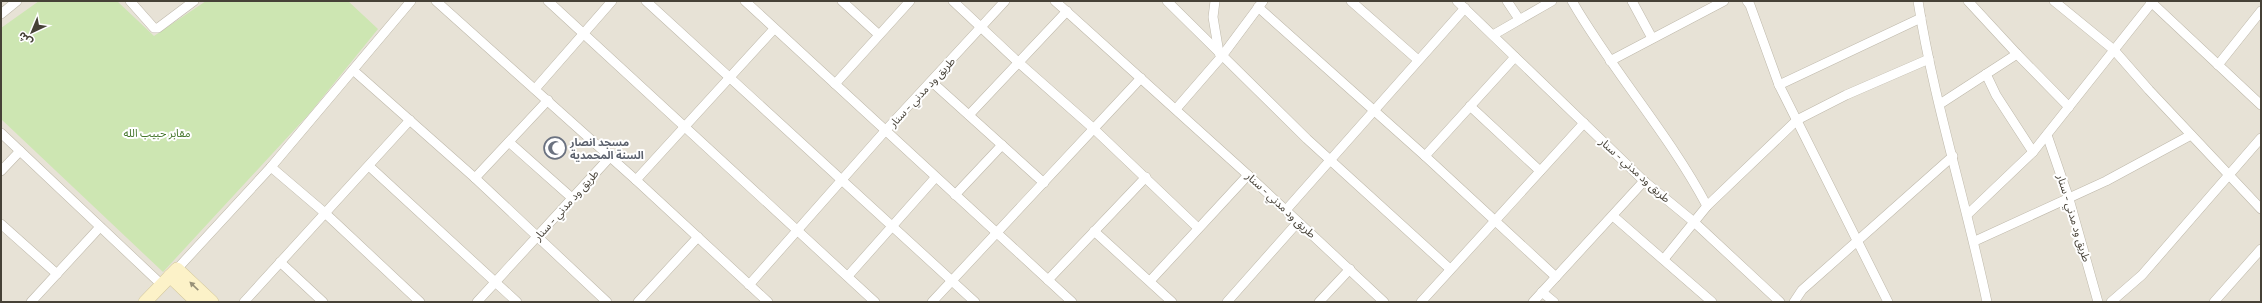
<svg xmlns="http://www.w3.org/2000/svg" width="2262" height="303" font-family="'Titillium Web','Noto Sans Arabic',sans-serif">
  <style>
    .residential { fill: #e7e2d6 }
    .green { fill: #cde6b2 }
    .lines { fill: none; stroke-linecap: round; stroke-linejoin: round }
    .street-casing { stroke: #beb8aa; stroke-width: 10 }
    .secondary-casing { stroke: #d1c599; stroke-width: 14 }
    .street { stroke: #fff; stroke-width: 9 }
    .secondary { stroke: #fcf2c8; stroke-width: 13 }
    .oneway { fill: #989178 }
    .labels { text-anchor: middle; stroke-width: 4; stroke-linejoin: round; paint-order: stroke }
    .street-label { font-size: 11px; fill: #464137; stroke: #fff }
    .park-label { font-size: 11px; fill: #45762c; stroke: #fff }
    .worship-label { font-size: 11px; font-weight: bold; fill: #5b616d; stroke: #fff; text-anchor: start }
  </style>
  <rect width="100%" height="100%" fill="#f3f0e8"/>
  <rect class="residential" x="1" y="1" width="2260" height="301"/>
  <polygon class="green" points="39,1 117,1 154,36 206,1 348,1 378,29 309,114 163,272 1,119 1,28"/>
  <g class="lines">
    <g class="street-casing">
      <g id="street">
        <polyline points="130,1 154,28 158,28 194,1"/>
        <polyline points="436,1 636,180 768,302"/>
        <polyline points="548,1 875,302"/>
        <polyline points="646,1 975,302"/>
        <polyline points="745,1 1072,302"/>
        <polyline points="842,1 878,34"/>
        <polyline points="953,1 1018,62 1094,129 1198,228"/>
        <polyline points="1055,1 1248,175 1384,302"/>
        <polyline points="1167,1 1307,139 1450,269"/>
        <polyline points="1215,1 1213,17 1219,53"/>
        <polyline points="1351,1 1418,60"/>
        <polyline points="1457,1 1644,181 1694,222 1780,302"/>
        <polyline points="1507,1 1519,19"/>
        <path d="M 1572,1 C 1613,72 1669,134 1707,206"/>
        <polyline points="1632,1 1652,38"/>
        <polyline points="1747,1 1750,5 1779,85 1888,302"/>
        <path d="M 1918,1 C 1934,103 1966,201 1987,302"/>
        <polyline points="1968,1 2017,54 2069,107"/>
        <polyline points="2054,1 2114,50 2149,90 2261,209"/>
        <polyline points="2150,1 2261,105"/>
        <polyline points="1258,7 1425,156 1556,277"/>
        <polyline points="1,14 17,1"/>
        <polyline points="1493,35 1552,1"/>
        <polyline points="1610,61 1724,1"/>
        <polyline points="2218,65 2261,11"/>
        <polyline points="353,70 475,178 607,302"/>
        <polyline points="1986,74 1996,95 2033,152"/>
        <polyline points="932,82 1044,183"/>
        <polyline points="835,84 910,1"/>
        <polyline points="1779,85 1921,18"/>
        <polyline points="535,89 612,1"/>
        <polyline points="1940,104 2017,54"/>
        <polyline points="1470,106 1540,171"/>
        <polyline points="1176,109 1222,56 1263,1"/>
        <polyline points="969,115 1067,11"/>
        <polyline points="1,133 162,285"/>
        <polyline points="2047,135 2069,199 2098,302"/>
        <polyline points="509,142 572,198"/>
        <polyline points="1425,156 1515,57"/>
        <polyline points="369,166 517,302"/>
        <polyline points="271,167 325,213 420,302"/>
        <polyline points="1,171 20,151"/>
        <polyline points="475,178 548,100"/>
        <polyline points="636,180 774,29"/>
        <polyline points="955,195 1002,145"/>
        <polyline points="1286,210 1465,8"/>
        <polyline points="1968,214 2033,152 2153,1"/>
        <polyline points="1613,216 1712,302"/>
        <polyline points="1,224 57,274"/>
        <polyline points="1094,231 1172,302"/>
        <polyline points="1975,241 2106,181 2191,135"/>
        <polyline points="1664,259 1707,206 1797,120 1846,95 1929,59"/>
        <polyline points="280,262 323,302"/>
        <polyline points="177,269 271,167 411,1"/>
        <polyline points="848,276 935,178"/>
        <polyline points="1048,280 1146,177"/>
        <polyline points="1150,281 1248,175"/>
        <polyline points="749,285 885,131 1005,1"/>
        <polyline points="1542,292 1554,302"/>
        <polyline points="31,302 100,227"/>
        <polyline points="244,302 410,120"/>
        <polyline points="477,302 610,157"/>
        <polyline points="638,302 698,237"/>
        <polyline points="932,302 1141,78"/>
        <polyline points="1227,302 1298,222"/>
        <polyline points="1319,302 1350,269"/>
        <polyline points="1421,302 1584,123"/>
        <polyline points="1533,302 1644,181"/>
        <polyline points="1794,302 1802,290 1953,156"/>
        <polyline points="2111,302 2142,275 2261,138"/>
        <polyline points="2214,302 2261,249"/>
      </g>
    </g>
    <g class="secondary-casing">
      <g id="secondary">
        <polyline points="170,276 197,302"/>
        <polyline points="145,302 177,269 212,302"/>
      </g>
    </g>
    <use href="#street" class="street"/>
    <use href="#secondary" class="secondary"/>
  </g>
  <defs><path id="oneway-solid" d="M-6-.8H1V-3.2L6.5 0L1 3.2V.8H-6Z"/></defs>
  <use class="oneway" href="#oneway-solid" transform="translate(194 286) rotate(-136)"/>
  <defs>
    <g id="mosque-ring" transform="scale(1.15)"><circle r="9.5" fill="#fff" stroke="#6b7280" stroke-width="1.5"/><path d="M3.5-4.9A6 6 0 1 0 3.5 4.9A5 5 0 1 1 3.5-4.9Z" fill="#6b7280"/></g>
  </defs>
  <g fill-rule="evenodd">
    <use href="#mosque-ring" x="555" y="148"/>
  </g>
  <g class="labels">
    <g class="street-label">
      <text transform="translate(922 92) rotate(-47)" y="4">طريق ود مدني - سنار</text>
      <text transform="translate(1635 170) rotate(42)" y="4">طريق ود مدني - سنار</text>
      <text transform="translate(566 205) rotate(-48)" y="4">طريق ود مدني - سنار</text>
      <text transform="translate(1281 205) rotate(43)" y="4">طريق ود مدني - سنار</text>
      <text transform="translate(2074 218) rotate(73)" y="4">طريق ود مدني - سنار</text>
    </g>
    <g class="park-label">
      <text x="157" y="137">مقابر حبيب الله</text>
    </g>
    <g class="worship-label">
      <text x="570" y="146">مسجد انصار<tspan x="570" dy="13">السنة المحمدية</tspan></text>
    </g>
  </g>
  <rect width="2262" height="303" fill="none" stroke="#464137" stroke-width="4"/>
  <g transform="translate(32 32) rotate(224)" stroke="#ffffff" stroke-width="3" paint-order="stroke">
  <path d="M0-3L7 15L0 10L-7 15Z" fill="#464137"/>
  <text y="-6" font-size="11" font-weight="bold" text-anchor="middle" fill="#464137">ش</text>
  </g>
</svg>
